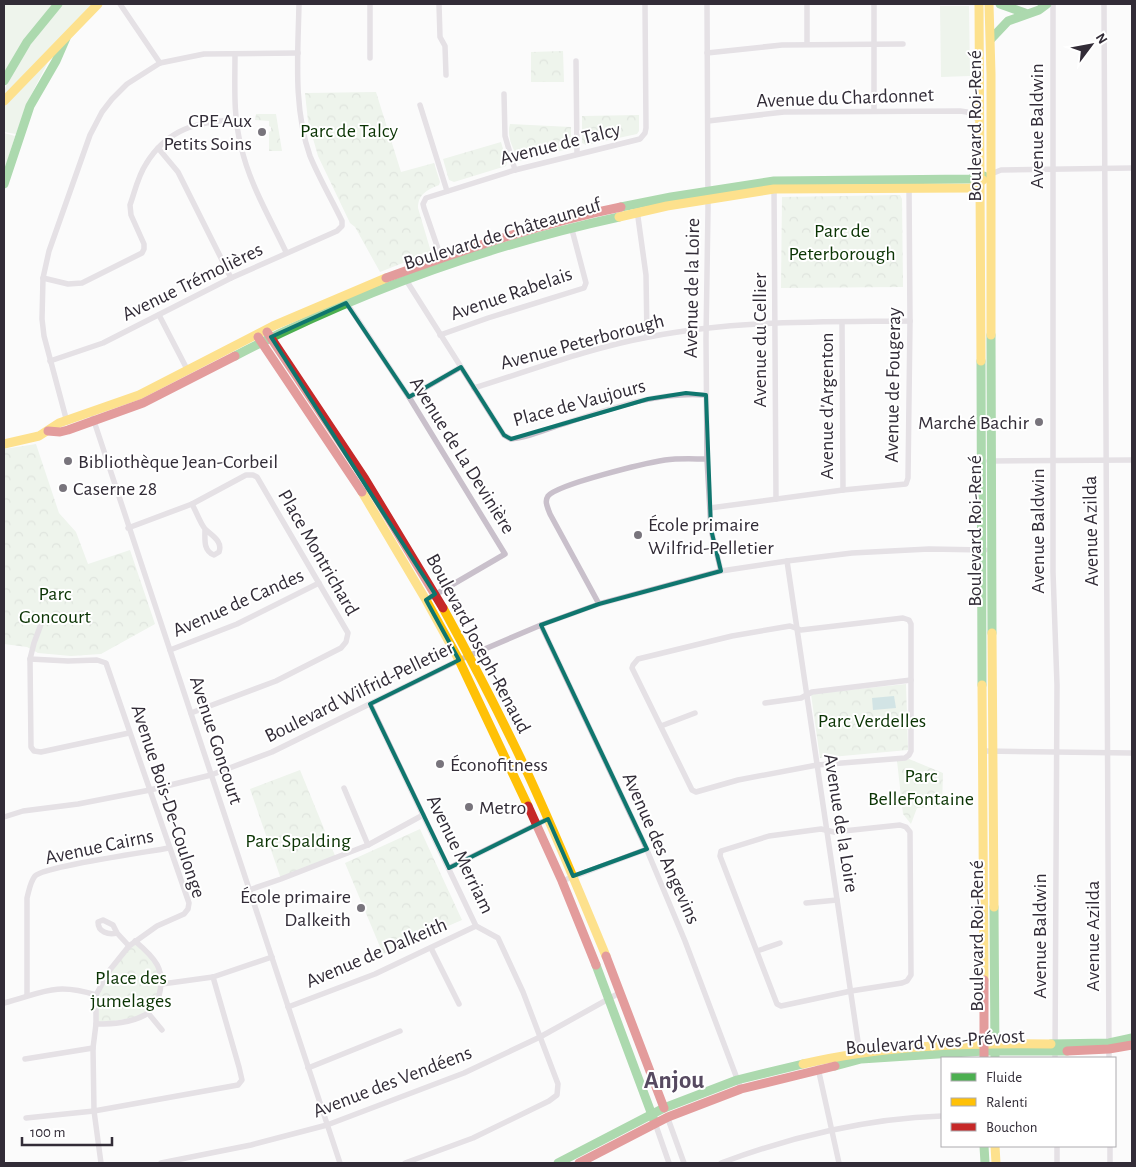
<svg xmlns="http://www.w3.org/2000/svg" width="1136" height="1167" font-family="'Alegreya Sans',sans-serif">
  <style>
    .green { fill: #ddead9 }
    .park { fill: url(#park-crowns) }
    .water { fill: #a1c8ca }
    .lines { fill: none; stroke-linecap: round; stroke-linejoin: round }
    .street { stroke: #c9c0cb; stroke-width: 5.5 }
    .fast { stroke: #4caf50; stroke-width: 9 }
    .slow { stroke: #ffc107; stroke-width: 9 }
    .jam { stroke: #c62828; stroke-width: 9 }
    .marked { fill: none; stroke: #0f766e; stroke-width: 4; stroke-linejoin: round }
    .poi-dot { fill: #78747c; stroke: #fff; stroke-width: 2 }
    .labels { text-anchor: middle; stroke-width: 4; stroke-linejoin: round; paint-order: stroke }
    .street-label { font-size: 20px; fill: #322c37; stroke: #fff }
    .poi-label { font-size: 20px; fill: #322c37; stroke: #fff; text-anchor: start }
    .park-label { font-size: 20px; fill: #0a3303; stroke: #fff }
    .district-label { font-size: 25px; font-weight: bold; fill: #574a61; stroke: #fff }
  </style>
  <defs>
    <pattern id="park-crowns" width="20" height="18" patternUnits="userSpaceOnUse" patternTransform="scale(1.25)"><rect width="20" height="18" fill="#ddead9"/><path d="M2 6a3 3 0 1 1 6 0M12 15a3 3 0 1 1 6 0" fill="none" stroke="#bec9bb"/></pattern>
  </defs>
  <rect width="100%" height="100%" fill="#fbfbfb"/>
  <g class="green">
    <polygon points="4,4 52,4 4,72"/>
    <path d="M 63,4 L 92,4 L 4,97 C 4,74 48,22 63,4 Z"/>
    <polygon points="940,6 969,6 970,76 941,77"/>
    <polygon points="48,62 30,97 16,134 4,132 4,106"/>
    <polygon points="4,133 15,136 4,172"/>
  </g>
  <g class="park">
    <polygon points="563,51 564,82 531,82 531,52"/>
    <path d="M 376,92 L 401,172 L 434,163 L 440,182 L 439,185 C 427,190 418,194 418,208 L 431,252 L 380,272 L 355,227 L 350,223 L 318,156 L 308,121 L 305,93 Z"/>
    <polygon points="256,114 276,114 282,151 269,151 269,132 271,131 271,127 269,126 269,121 255,120"/>
    <polygon points="639,115 639,131 637,134 586,145 582,143 582,116"/>
    <path d="M 510,124 L 571,127 L 571,147 L 568,149 L 520,161 C 514,152 506,136 510,124 Z"/>
    <polygon points="501,142 507,162 506,166 454,182 449,180 443,159"/>
    <polygon points="900,195 902,199 903,287 781,288 782,197"/>
    <polygon points="36,444 59,513 76,532 88,564 130,550 155,624 101,654 71,656 38,653 27,647 4,644 4,449"/>
    <polygon points="906,684 908,750 820,758 811,694"/>
    <polygon points="909,759 943,773 942,806 917,808 911,824 903,814 897,761"/>
    <polygon points="300,770 336,858 281,879 250,789"/>
    <polygon points="420,829 462,920 383,954 345,863"/>
    <polygon points="135,941 152,955 162,978 158,1000 143,1016 96,1024 96,995 109,971"/>
  </g>
  <polygon class="water" points="894,696 896,708 873,710 872,698"/>
  <g class="lines">
    <g class="street">
      <polyline points="120,4 160,63"/>
      <polyline points="370,4 370,58"/>
      <polyline points="439,4 440,37 445,46 446,75"/>
      <polyline points="707,4 708,209 706,339 707,459 711,529 721,571"/>
      <polyline points="874,4 874,111"/>
      <polyline points="1053,4 1053,572 1057,685 1055,1058"/>
      <polyline points="1104,4 1109,1058"/>
      <polyline points="807,44 807,4"/>
      <polyline points="707,53 782,45 903,44"/>
      <path d="M 235,54 C 235,85 233,116 241,146 C 249,183 270,218 286,252"/>
      <polyline points="576,61 577,154"/>
      <polyline points="504,94 505,136 515,170"/>
      <polyline points="420,105 447,191"/>
      <polyline points="708,121 784,112 960,111 967,112 980,121"/>
      <polyline points="158,148 178,172 231,278"/>
      <polyline points="991,174 1001,170 1132,168"/>
      <polyline points="774,186 776,499"/>
      <polyline points="637,210 646,275 647,337"/>
      <polyline points="444,266 424,208 423,204 426,198 515,170 640,139 645,133 646,128 645,4"/>
      <path d="M 401,272 L 504,435 L 511,439 C 527,438 544,430 560,425 C 607,410 656,391 706,395"/>
      <path d="M 43,278 L 68,284 L 82,283 L 142,253 L 144,249 L 144,244 L 131,215 L 130,205 C 135,191 138,176 146,164 C 167,129 198,121 236,120"/>
      <polyline points="346,302 409,397 505,554 426,600"/>
      <polyline points="159,315 188,371"/>
      <polyline points="842,322 843,490"/>
      <polyline points="440,335 488,318 584,288 586,283 571,226"/>
      <path d="M 50,361 L 103,343 L 231,278 L 337,231 L 342,226 L 342,221 C 332,200 319,178 310,156 C 293,108 298,54 299,4"/>
      <path d="M 474,388 C 532,370 589,348 649,337 C 735,320 823,322 910,321"/>
      <polyline points="409,397 461,367"/>
      <polyline points="93,418 340,1163"/>
      <polyline points="67,422 44,336 42,319 43,278 49,251 90,135 102,112 112,99 127,84 160,63 204,54 298,53"/>
      <polyline points="989,461 1132,460"/>
      <path d="M 192,504 C 196,511 200,523 205,529 C 212,536 223,541 219,552 L 214,555 C 203,551 205,539 205,529"/>
      <polyline points="710,508 843,490 906,484 908,478 910,321 909,186"/>
      <polyline points="128,528 192,504 246,475 253,475 257,477 348,633 346,642 341,648 276,681 191,713"/>
      <polyline points="787,561 860,1055"/>
      <path d="M 599,604 L 550,514 C 548,508 544,502 548,496 C 558,484 646,463 665,460 C 679,458 694,459 707,459"/>
      <polygon points="903,618 909,620 911,624 911,751 909,755 905,758 817,765 738,780 696,792 692,790 632,668 633,665 638,659 732,636 790,626 801,630"/>
      <polyline points="43,619 34,643 30,659 31,747 34,751 41,752 129,733"/>
      <polyline points="541,625 644,843 685,941 741,1089"/>
      <polyline points="170,650 237,624 319,583"/>
      <polyline points="30,659 68,661 97,660 106,663 189,903 188,909 184,914 157,926 129,946 109,971 96,995 96,1024 93,1048 94,1111 101,1163"/>
      <polyline points="765,703 801,698 812,692 911,680"/>
      <polyline points="370,704 476,926 498,938 523,992 558,1084 557,1095 549,1101 473,1138 405,1163"/>
      <polyline points="661,726 695,713"/>
      <polyline points="983,751 1132,753"/>
      <polyline points="344,788 368,845"/>
      <polyline points="4,817 23,811 78,804 150,790 211,775 272,752 459,660 541,625 599,604 721,571 787,561 852,553 929,549 985,550"/>
      <polygon points="900,825 906,827 910,832 911,975 907,981 902,983 851,991 781,1006 777,1004 720,856 721,851 769,836 821,829 834,832"/>
      <polyline points="449,868 548,819"/>
      <polyline points="562,881 647,849"/>
      <polyline points="249,890 281,879 368,845 423,815"/>
      <polyline points="806,903 837,900"/>
      <path d="M 117,933 C 108,935 98,932 98,922 L 103,920 L 113,925 L 117,933 L 129,946"/>
      <polyline points="431,948 459,1004"/>
      <polyline points="757,951 780,943"/>
      <polyline points="162,984 213,977 272,957"/>
      <path d="M 27,995 L 27,898 C 29,891 30,882 35,876 C 46,866 148,852 169,848"/>
      <path d="M 4,1003 C 43,993 54,982 96,995"/>
      <polyline points="288,1007 375,974 476,926"/>
      <polyline points="148,1013 162,1030"/>
      <path d="M 96,1024 C 113,1024 130,1023 145,1015 C 151,1011 157,1003 159,996 C 166,969 155,958 135,941"/>
      <polyline points="25,1059 93,1048"/>
      <polyline points="308,1068 400,1031"/>
      <polyline points="818,1068 839,1163"/>
      <polyline points="667,1116 684,1163"/>
      <polyline points="26,1118 94,1111 238,1085 242,1080 239,1067 213,977"/>
      <polyline points="655,1123 669,1163"/>
      <polyline points="1057,1146 1057,1163"/>
      <polyline points="1110,1146 1110,1163"/>
      <polyline points="161,1163 251,1145 327,1125 464,1073 540,1037 621,992"/>
      <path d="M 721,1163 C 790,1137 869,1118 942,1116"/>
    </g>
    <g class="fast">
      <polyline points="1000,4 1025,13"/>
      <polyline points="991,39 1008,21 1039,10 1047,4"/>
      <polyline points="4,81 27,42 58,4"/>
      <polyline points="4,184 30,106 56,61 66,38"/>
      <polyline points="621,207 671,197 774,181 970,179 984,176"/>
      <polyline points="991,335 992,633"/>
      <path d="M 235,356 C 356,293 486,246 619,217"/>
      <polyline points="981,361 982,685"/>
      <polyline points="994,907 995,1058"/>
      <polyline points="596,965 655,1123"/>
      <polyline points="1051,1044 1109,1043 1132,1038"/>
      <polyline points="835,1066 861,1059 984,1051 1067,1051"/>
      <polyline points="984,1146 985,1163"/>
      <polyline points="558,1163 664,1108 737,1080 803,1064"/>
    </g>
    <g class="slow">
      <polyline points="979,4 981,361"/>
      <polyline points="989,4 991,74 991,335"/>
      <polyline points="4,101 98,4"/>
      <polyline points="619,217 667,206 774,189 971,188 983,180"/>
      <polyline points="4,444 39,436 59,423 139,395 273,326 386,278"/>
      <polyline points="362,492 426,600 459,660 528,806"/>
      <path d="M 443,608 C 470,657 496,707 520,757 C 551,822 578,889 606,956"/>
      <polyline points="992,633 994,907"/>
      <polyline points="982,685 984,980"/>
      <path d="M 803,1064 C 884,1045 968,1043 1051,1044"/>
      <polyline points="995,1146 996,1163"/>
    </g>
    <g class="jam">
      <path d="M 386,278 C 463,250 541,223 621,207"/>
      <polyline points="267,332 365,479 443,608"/>
      <polyline points="258,337 362,492"/>
      <polyline points="48,431 60,432 68,430 143,403 235,356"/>
      <polyline points="528,806 562,881 596,965"/>
      <polyline points="606,956 664,1108"/>
      <polyline points="984,980 984,1058"/>
      <polyline points="1067,1051 1109,1049 1132,1045"/>
      <polyline points="579,1163 668,1117 741,1089 835,1066"/>
    </g>
  </g>
  <path d="M0 0H1136V1167H0ZM 346,303 L 409,397 L 461,367 L 504,435 L 511,439 L 648,399 L 686,393 L 706,395 L 711,529 L 721,571 L 599,604 L 541,625 L 647,849 L 573,876 L 548,819 L 449,868 L 370,704 L 459,660 L 426,600 L 435,594 L 271,337 Z" fill="#fbfbfb" fill-opacity=".55" fill-rule="evenodd"/>
  <path class="marked" d="M 346,303 L 409,397 L 461,367 L 504,435 L 511,439 L 648,399 L 686,393 L 706,395 L 711,529 L 721,571 L 599,604 L 541,625 L 647,849 L 573,876 L 548,819 L 449,868 L 370,704 L 459,660 L 426,600 L 435,594 L 271,337 Z"/>
  <g class="poi-dot">
    <circle cx="262" cy="132" r="5"/>
    <circle cx="1039" cy="422" r="5"/>
    <circle cx="68" cy="461" r="5"/>
    <circle cx="63" cy="488" r="5"/>
    <circle cx="638" cy="535" r="5"/>
    <circle cx="440" cy="764" r="5"/>
    <circle cx="469" cy="807" r="5"/>
    <circle cx="361" cy="908" r="5"/>
  </g>
  <g class="labels">
    <g class="street-label">
      <text transform="translate(845 97) rotate(-2)" y="7">Avenue du Chardonnet</text>
      <text transform="translate(974 126) rotate(-90)" y="7">Boulevard Roi-René</text>
      <text transform="translate(1036 126) rotate(-90)" y="7">Avenue Baldwin</text>
      <text transform="translate(560 143) rotate(-14)" y="7">Avenue de Talcy</text>
      <text transform="translate(502 233) rotate(-17)" y="7">Boulevard de Châteauneuf</text>
      <text transform="translate(192 281) rotate(-26)" y="7">Avenue Trémolières</text>
      <text transform="translate(691 288) rotate(-89)" y="7">Avenue de la Loire</text>
      <text transform="translate(511 293) rotate(-19)" y="7">Avenue Rabelais</text>
      <text transform="translate(759 340) rotate(-90)" y="7">Avenue du Cellier</text>
      <text transform="translate(582 341) rotate(-15)" y="7">Avenue Peterborough</text>
      <text transform="translate(892 385) rotate(-89)" y="7">Avenue de Fougeray</text>
      <text transform="translate(579 402) rotate(-15)" y="7">Place de Vaujours</text>
      <text transform="translate(826 406) rotate(-90)" y="7">Avenue d'Argenton</text>
      <text transform="translate(463 455) rotate(58)" y="7">Avenue de La Devinière</text>
      <text transform="translate(974 531) rotate(-90)" y="7">Boulevard Roi-René</text>
      <text transform="translate(1037 531) rotate(-90)" y="7">Avenue Baldwin</text>
      <text transform="translate(1090 531) rotate(-91)" y="7">Avenue Azilda</text>
      <text transform="translate(319 552) rotate(60)" y="7">Place Montrichard</text>
      <text transform="translate(238 602) rotate(-24)" y="7">Avenue de Candes</text>
      <text transform="translate(479 643) rotate(62)" y="7">Boulevard Joseph-Renaud</text>
      <text transform="translate(359 691) rotate(-26)" y="7">Boulevard Wilfrid-Pelletier</text>
      <text transform="translate(217 740) rotate(72)" y="7">Avenue Goncourt</text>
      <text transform="translate(169 801) rotate(72)" y="7">Avenue Bois-De-Coulonge</text>
      <text transform="translate(842 823) rotate(81)" y="7">Avenue de la Loire</text>
      <text transform="translate(99 846) rotate(-12)" y="7">Avenue Cairns</text>
      <text transform="translate(662 848) rotate(66)" y="7">Avenue des Angevins</text>
      <text transform="translate(461 854) rotate(64)" y="7">Avenue Merriam</text>
      <text transform="translate(976 936) rotate(-90)" y="7">Boulevard Roi-René</text>
      <text transform="translate(1039 936) rotate(-90)" y="7">Avenue Baldwin</text>
      <text transform="translate(1092 936) rotate(-90)" y="7">Avenue Azilda</text>
      <text transform="translate(376 952) rotate(-23)" y="7">Avenue de Dalkeith</text>
      <text transform="translate(935 1041) rotate(-4)" y="7">Boulevard Yves-Prévost</text>
      <text transform="translate(392 1081) rotate(-21)" y="7">Avenue des Vendéens</text>
    </g>
    <g class="poi-label">
      <text x="252" y="127" text-anchor="end">CPE Aux<tspan x="252" dy="23">Petits Soins</tspan></text>
      <text x="1029" y="429" text-anchor="end">Marché Bachir</text>
      <text x="78" y="468">Bibliothèque Jean-Corbeil</text>
      <text x="73" y="495">Caserne 28</text>
      <text x="648" y="531">École primaire<tspan x="648" dy="23">Wilfrid-Pelletier</tspan></text>
      <text x="450" y="771">Éconofitness</text>
      <text x="479" y="814">Metro</text>
      <text x="351" y="903" text-anchor="end">École primaire<tspan x="351" dy="23">Dalkeith</tspan></text>
    </g>
    <g class="park-label">
      <text x="349" y="137">Parc de Talcy</text>
      <text x="842" y="237">Parc de<tspan x="842" dy="23">Peterborough</tspan></text>
      <text x="55" y="600">Parc<tspan x="55" dy="23">Goncourt</tspan></text>
      <text x="872" y="727">Parc Verdelles</text>
      <text x="921" y="782">Parc<tspan x="921" dy="23">BelleFontaine</tspan></text>
      <text x="298" y="847">Parc Spalding</text>
      <text x="131" y="984">Place des<tspan x="131" dy="23">jumelages</tspan></text>
    </g>
    <g class="district-label">
      <text x="674" y="1088">Anjou</text>
    </g>
  </g>
  <rect width="1136" height="1167" fill="none" stroke="#322c37" stroke-width="10"/>
  <rect x="941" y="1057" width="175" height="90" fill="#ffffff" stroke="#adabaf"/>
  <rect x="951" y="1073" width="25" height="8" fill="#4caf50" stroke="#adabaf"/>
  <text x="986" y="1082" font-size="15" fill="#322c37">Fluide</text>
  <rect x="951" y="1098" width="25" height="8" fill="#ffc107" stroke="#adabaf"/>
  <text x="986" y="1107" font-size="15" fill="#322c37">Ralenti</text>
  <rect x="951" y="1123" width="25" height="8" fill="#c62828" stroke="#adabaf"/>
  <text x="986" y="1132" font-size="15" fill="#322c37">Bouchon</text>
  <g transform="translate(1091 45) rotate(58)" stroke="#ffffff" stroke-width="4" paint-order="stroke">
  <path d="M0-4L9 19L0 12L-9 19Z" fill="#322c37"/>
  <text y="-8" font-size="14" font-weight="bold" text-anchor="middle" fill="#322c37">N</text>
  </g>
  <path d="M22 1137v8h90v-8" fill="none" stroke="#322c37" stroke-width="2.5"/>
  <text x="30" y="1137" font-size="15" fill="#322c37" stroke="#ffffff" stroke-width="4" paint-order="stroke">100 m</text>
</svg>
